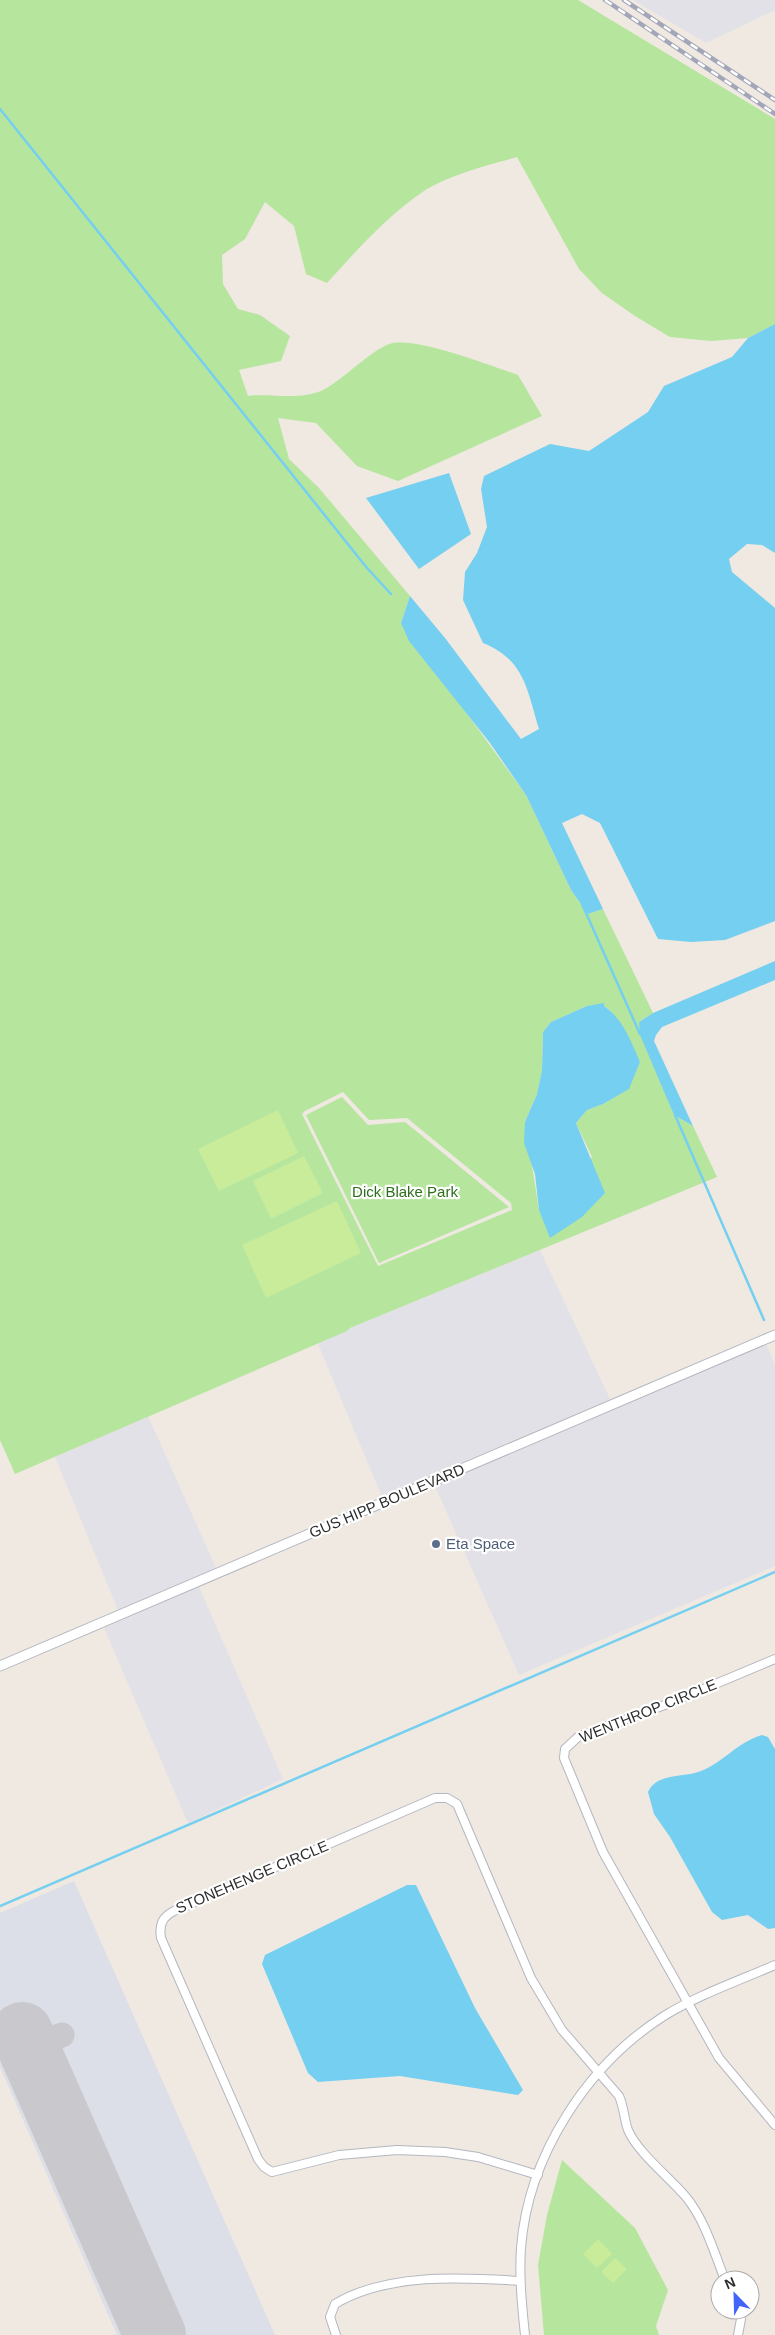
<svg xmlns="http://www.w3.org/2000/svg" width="775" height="2335" font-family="Helvetica,sans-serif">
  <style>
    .industrial { fill: #e3e1e8 }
    .airport { fill: #dcdee8 }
    .green { fill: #b6e59e; fill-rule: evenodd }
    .pitch { fill: #c9ec9a }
    .water { fill: #75cff0 }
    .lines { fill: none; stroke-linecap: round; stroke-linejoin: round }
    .stream { stroke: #75cff0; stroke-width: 2.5 }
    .taxiway { stroke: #c9c8cc; stroke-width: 25 }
    .runway { stroke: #c9c8cc; stroke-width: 62 }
    .minor-casing { stroke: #b4b7c1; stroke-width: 10 }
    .tertiary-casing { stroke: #b4b7c1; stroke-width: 11 }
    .minor { stroke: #fff; stroke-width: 8 }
    .tertiary { stroke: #fff; stroke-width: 9 }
    .rail-casing { stroke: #a3a6b8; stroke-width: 4.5 }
    .rail { stroke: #fff; stroke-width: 2.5; stroke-dasharray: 8; stroke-linecap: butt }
    .service-dot { fill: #5c6f8a; stroke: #fff; stroke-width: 2 }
    .labels { text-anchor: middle; stroke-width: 4.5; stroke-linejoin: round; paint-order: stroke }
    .park-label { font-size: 15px; fill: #2c6e1b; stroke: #fff }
    .street-label { font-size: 15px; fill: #2e2e2e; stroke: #fff }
    .service-label { font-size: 15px; fill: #4e5e75; stroke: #fff; text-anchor: start }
  </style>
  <rect width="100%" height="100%" fill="#efe9e1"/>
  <g class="industrial">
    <polygon points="633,0 775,0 775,10 706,43"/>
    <polygon points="540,1250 610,1399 382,1497 318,1344 350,1328"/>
    <polygon points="766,1344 775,1364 775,1566 519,1675 435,1486"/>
    <polygon points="148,1416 216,1568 118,1610 55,1457"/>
    <polygon points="199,1587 283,1779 188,1823 104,1628"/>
  </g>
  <polygon class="airport" points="74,1881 275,2335 117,2335 0,2067 0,1913"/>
  <g class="green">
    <path d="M 0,0 L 578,0 L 775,119 L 775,324 L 748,338 L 711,341 L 670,337 L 635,316 L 602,293 L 579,269 L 517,157 C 491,164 446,176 424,191 C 387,216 357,250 327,283 L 306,274 L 294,226 L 265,202 L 245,239 L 222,255 L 223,284 L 238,309 L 260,315 L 290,336 L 281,361 L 239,370 L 248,396 C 272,393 300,401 323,390 C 342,381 375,346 393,343 C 423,339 488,365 518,375 L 542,416 L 398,481 L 357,466 L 316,423 L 278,418 L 289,459 L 319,488 L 410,596 L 401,623 L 526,795 L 571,890 L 588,914 L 603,909 L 653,1013 L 639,1022 L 674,1115 L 693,1126 L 717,1177 L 350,1328 L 347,1331 L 15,1474 L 0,1440 ZM 604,1004 L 604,1006 L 611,1011 L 640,1062 L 628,1089 L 603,1104 L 587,1110 L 576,1123 L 592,1157 L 539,1210 L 525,1122 L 537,1094 L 542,1070 L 543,1032 L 551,1022 L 587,1006 ZM 343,1092 L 369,1120 L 407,1118 L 511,1203 L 512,1210 L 378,1266 L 302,1114 L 305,1111 Z"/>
    <polygon points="342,1097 368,1125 405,1122 509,1207 379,1263 306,1115"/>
    <polygon points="562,2160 635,2228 668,2290 656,2326 659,2335 544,2335 538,2265 547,2215"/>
  </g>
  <g class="pitch">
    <polygon points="278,1110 298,1153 219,1191 198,1149"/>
    <polygon points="304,1156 323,1193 271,1219 253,1181"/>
    <polygon points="337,1201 361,1253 266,1298 242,1245"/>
    <polygon points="598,2239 612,2254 597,2268 583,2254"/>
    <polygon points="615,2258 627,2269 613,2283 601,2272"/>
  </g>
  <g class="water">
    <path d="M 775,324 L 775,553 L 762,545 L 747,544 L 729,559 L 732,572 L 775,608 L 775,921 L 725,940 L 691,942 L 658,939 L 600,823 L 582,814 L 562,823 L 603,909 L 588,914 L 571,890 L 526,795 L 490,743 L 409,641 L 401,623 L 410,596 L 445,638 L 521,739 L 539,729 C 527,690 525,660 483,643 L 463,600 L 465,572 L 477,553 L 487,527 L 481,489 L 484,476 L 550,444 L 589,451 L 648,412 L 664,386 L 732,357 L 748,338 Z"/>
    <polygon points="449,473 471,534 419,569 366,498"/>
    <polygon points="775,961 775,980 662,1027 656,1035 654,1041 693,1126 674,1115 640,1035 639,1022 653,1013"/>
    <path d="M 604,1003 L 604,1006 C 623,1019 631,1041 640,1062 L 629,1089 L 603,1104 L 587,1110 L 576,1123 L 605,1193 L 582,1217 L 550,1238 L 539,1210 L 535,1174 L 524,1143 L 525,1122 L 537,1094 L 542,1070 L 543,1032 L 551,1022 L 587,1006 Z"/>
    <path d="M 762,1735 L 768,1737 L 775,1749 L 775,1928 L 768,1929 L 748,1915 L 722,1920 L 712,1912 L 670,1837 L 654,1814 L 648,1792 C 657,1772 685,1778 701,1771 C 724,1762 736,1743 762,1735 Z"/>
    <polygon points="407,1885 416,1885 475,2008 523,2090 518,2095 400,2076 318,2082 308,2073 262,1964 265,1955"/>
  </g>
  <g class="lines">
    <g class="stream">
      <polyline points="0,109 367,568 391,594"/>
      <polyline points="582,904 640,1034"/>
      <polyline points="675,1115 764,1320"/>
      <polyline points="0,1906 775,1572"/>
    </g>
    <polyline class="taxiway" points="28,2047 62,2035"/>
    <polyline class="runway" points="22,2033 155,2335"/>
    <g class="minor-casing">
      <g id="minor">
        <polyline points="775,1659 670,1703 578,1737 565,1749 564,1758 603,1852 719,2058 775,2125"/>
        <path d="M 538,2175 L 478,2157 L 445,2152 L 397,2150 L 339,2155 L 272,2172 L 264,2167 L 258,2159 L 161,1938 C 159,1925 162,1917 174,1911 L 435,1798 L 447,1798 L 457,1804 L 531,1978 L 562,2030 L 619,2096 C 624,2107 624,2119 628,2130 C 638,2153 669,2177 686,2197 C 705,2220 714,2252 725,2280"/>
        <polyline points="738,2310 741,2319 738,2335"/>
        <path d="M 336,2335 L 330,2317 L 335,2304 C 386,2273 462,2277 520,2281"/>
        <path d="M 525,2335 C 522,2306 519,2277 521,2248 C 528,2156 587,2065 664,2016 C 698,1995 738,1981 775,1965"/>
      </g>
    </g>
    <g class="tertiary-casing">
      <polyline id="tertiary" points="0,1666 775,1335"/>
    </g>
    <use href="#minor" class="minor"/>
    <use href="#tertiary" class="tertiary"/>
    <g class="rail-casing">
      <g id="rail">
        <polyline points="605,0 775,114"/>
        <polyline points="624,0 775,100"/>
      </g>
    </g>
    <use href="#rail" class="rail"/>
  </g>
  <circle class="service-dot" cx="436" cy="1544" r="5"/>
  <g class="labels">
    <g class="park-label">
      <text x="405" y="1197">Dick Blake Park</text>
    </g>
    <g class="street-label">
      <text transform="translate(387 1501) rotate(-23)" y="5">GUS HIPP BOULEVARD</text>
      <text transform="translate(648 1711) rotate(-22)" y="5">WENTHROP CIRCLE</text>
      <text transform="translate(252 1877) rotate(-23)" y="5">STONEHENGE CIRCLE</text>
    </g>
    <g class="service-label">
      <text x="446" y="1549">Eta Space</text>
    </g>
  </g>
  <g transform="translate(735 2295) rotate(337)"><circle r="24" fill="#ffffff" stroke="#ababab"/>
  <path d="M0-4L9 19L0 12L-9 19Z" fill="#4264fb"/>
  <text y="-8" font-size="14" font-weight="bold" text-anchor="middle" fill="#2e2e2e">N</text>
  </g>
</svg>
